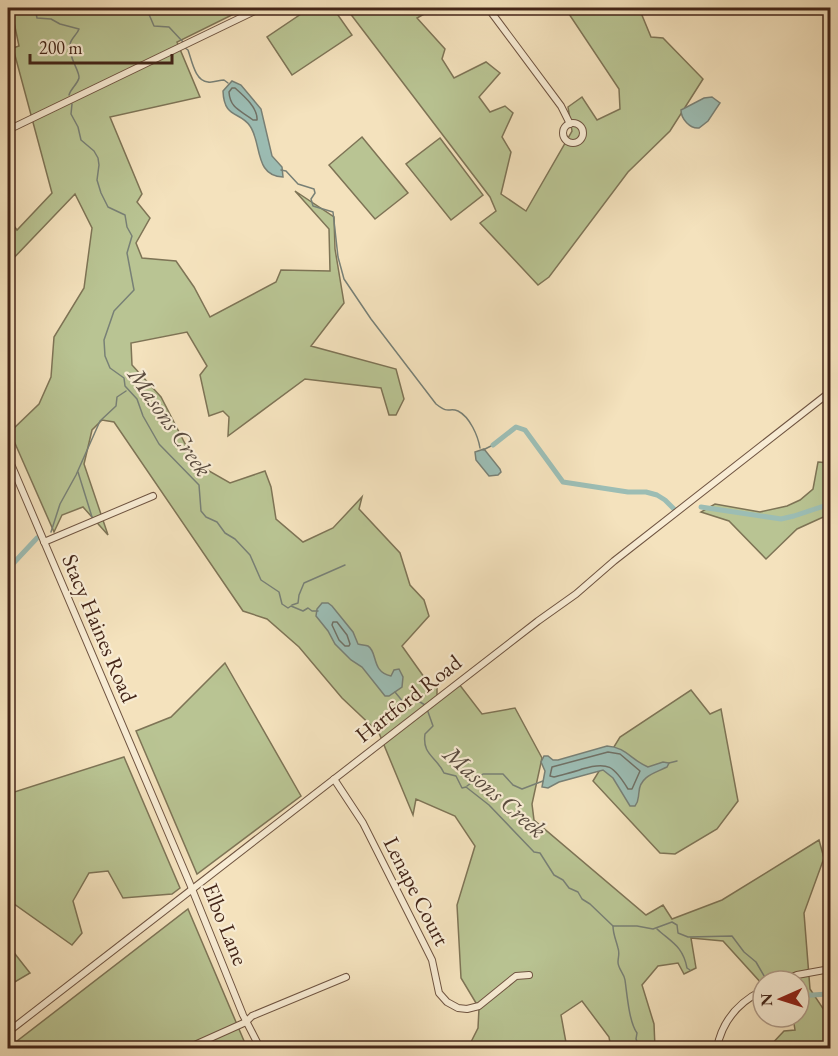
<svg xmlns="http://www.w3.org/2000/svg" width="838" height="1056" font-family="'EB Garamond',serif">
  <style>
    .green { fill: #b9c493; stroke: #7e7456; stroke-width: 1.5 }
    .water { fill: #9cbdb4; stroke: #788076; stroke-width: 1.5 }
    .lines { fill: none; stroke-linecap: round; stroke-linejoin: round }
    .shore { stroke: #707166; stroke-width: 1.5 }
    .stream { stroke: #788076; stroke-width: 1.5 }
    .canal { stroke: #9cbdb4; stroke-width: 5 }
    .minor-casing { stroke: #6f5441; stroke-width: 8 }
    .minor { stroke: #f8ecd4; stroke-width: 6 }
    .labels { text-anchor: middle; stroke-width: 4.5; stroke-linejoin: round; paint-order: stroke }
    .street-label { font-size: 22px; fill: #432518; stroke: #f8ecd4 }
    .water-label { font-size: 24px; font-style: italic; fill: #594b3f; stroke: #f8ecd4 }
  </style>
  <rect width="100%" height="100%" fill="#f4e2bd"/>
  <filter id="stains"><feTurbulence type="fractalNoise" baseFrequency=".00333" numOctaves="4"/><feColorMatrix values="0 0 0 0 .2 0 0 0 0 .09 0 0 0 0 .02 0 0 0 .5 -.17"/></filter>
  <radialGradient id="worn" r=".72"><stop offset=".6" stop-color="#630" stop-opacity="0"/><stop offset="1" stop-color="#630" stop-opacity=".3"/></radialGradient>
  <g class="green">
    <polygon points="11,8 246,8 177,42 200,97 110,117 142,194 137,202 150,218 136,243 142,258 176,261 194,287 210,317 276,282 281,270 330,271 329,229 295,191 334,217 335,249 344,303 311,346 396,369 404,399 396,415 389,415 381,388 305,379 228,436 229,417 223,411 209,416 200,375 207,366 187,332 131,343 132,365 161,397 195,463 230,483 265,471 271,487 276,519 303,542 333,528 362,497 359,509 400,553 410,585 424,600 429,616 402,646 429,684 437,685 437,702 459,684 482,714 515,708 542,758 532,804 534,820 646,915 663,905 672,919 722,900 819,840 824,858 804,913 810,989 830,1019 830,1048 768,1048 784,1031 795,1030 793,1017 799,1017 799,981 763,981 763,985 723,941 691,938 696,968 684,974 678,963 658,966 642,985 654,1024 655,1048 611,1048 609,1037 582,1001 561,1015 567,1048 468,1048 478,1028 479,1008 461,978 457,905 475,846 455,816 416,799 413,815 379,733 342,698 299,647 267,619 243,611 114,422 102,420 92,430 84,464 108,535 83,507 62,515 54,532 10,432 39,404 51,377 54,337 84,288 92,228 75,194 8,264 8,218 17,230 52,193 13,48 19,46"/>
    <polygon points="310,8 333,8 352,35 292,75 267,37"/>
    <polygon points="346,8 435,8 417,18 445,49 442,59 454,78 486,62 500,73 479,97 490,112 505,106 513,113 502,137 511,152 501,194 526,211 572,131 568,107 582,97 597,120 620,109 619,89 565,8 639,8 651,37 663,38 703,79 670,131 628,172 549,277 538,285 480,223 496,211 490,197"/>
    <polygon points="362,137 408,193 375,219 329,165"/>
    <polygon points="440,138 483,195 451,220 406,164"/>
    <polygon points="818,462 830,463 830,514 797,529 766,559 729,521 701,512 715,504 760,512 787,506 800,500 813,489"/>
    <polygon points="225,663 301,796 197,874 136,731 171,717"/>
    <polygon points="691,690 710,714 721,709 738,801 717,829 675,854 660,853 593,781 620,737"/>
    <polygon points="124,757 180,888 172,894 123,898 108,871 89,873 73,901 82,933 72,945 14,904 8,921 8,794"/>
    <polygon points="188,909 247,1048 8,1048"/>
    <polygon points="8,945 30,973 8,986"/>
  </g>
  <g class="water">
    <path d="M 232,81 L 241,85 L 261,109 L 272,156 L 282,167 L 283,177 C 254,176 262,143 250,126 C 240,111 224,119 223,91 Z"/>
    <path d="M 712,97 L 720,103 L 708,121 L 699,128 C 690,129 681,119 681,110 L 704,98 Z"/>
    <polygon points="484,449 500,469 501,472 498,475 489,476 476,460 475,452"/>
    <path d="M 322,603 L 328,603 L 332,606 L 353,632 L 358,644 C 361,645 365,645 368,646 C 378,652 371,672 391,676 L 394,670 L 399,669 L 403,677 L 402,687 L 389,696 L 385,696 L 362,667 L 351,660 L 335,644 L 328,631 L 316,616 L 317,609 Z"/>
    <path d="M 607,746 C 626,747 631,760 648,767 L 663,762 L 669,763 L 667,767 C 655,773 640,776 639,792 C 638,798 639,801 635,806 L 630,806 L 613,778 L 603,770 L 559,782 L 548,788 L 542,787 L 545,771 L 541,762 L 544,756 L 548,756 L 553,760 L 558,760 Z"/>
  </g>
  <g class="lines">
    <g class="shore">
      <path d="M 232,88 L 235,88 C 244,96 258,108 257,120 L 253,120 C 242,111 230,109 229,92 Z"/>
      <polygon points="333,622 337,622 347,635 350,644 349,646 345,646 339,640 332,625"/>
      <path d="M 608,752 L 620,754 L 640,771 L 632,789 L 628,789 C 614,766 608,761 582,769 C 572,773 563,774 554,777 L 550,776 L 552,767 Z"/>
    </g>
    <g class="stream">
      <path d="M 35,8 L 37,18 L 51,19 L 60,24 L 79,29 C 77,35 70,39 70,45 C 68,57 80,71 79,78 C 77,85 71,88 69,95"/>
      <polyline points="138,8 140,12 148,12 154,26 169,27 183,42"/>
      <path d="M 185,48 L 188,50 C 192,61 195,81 208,82 C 213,83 219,80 224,80 L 228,83"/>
      <polyline points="72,104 71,114 78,127 81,140 94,151 98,158 99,165 97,180 101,193 108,207 125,215 127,227 132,236 127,253 134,290 114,311 104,340 105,356 110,368 124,378 125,386 137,399 143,416 159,444 199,485 201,511 206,517 217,522 225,533 235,539 250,555 261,580 279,592 282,604 288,608 291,606 303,611 308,608 312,611 318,611"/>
      <path d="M 281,170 L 286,171 L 298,184 L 314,189 L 315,193 L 311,199 L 313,206 L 333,212 L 338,257 L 344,279 L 371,319 L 436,404 C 450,415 448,407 458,411 C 470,417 478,436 480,448"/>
      <polyline points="483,450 493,445"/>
      <polyline points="78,472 92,517"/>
      <polyline points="51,532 60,504 76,475 100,421 116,406 117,397 126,391"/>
      <polyline points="292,605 298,603 299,595 304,583 345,565"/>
      <polyline points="395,692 404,703 420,702 425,705"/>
      <path d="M 427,709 L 433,726 L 425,734 C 422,755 436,756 444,773 L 456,776 L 462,788 L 466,787 L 489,805 L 534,852 L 540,853 L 554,875 L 563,880 L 569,888 L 578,892 L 582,899 L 590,904 L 613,926 C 613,934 616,940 618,948 C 620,954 618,957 618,962 C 618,969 624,973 625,980 C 627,994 629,1022 637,1033 L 636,1039 L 640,1048"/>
      <polyline points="669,763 677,761"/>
      <polyline points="467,786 483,774 503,774 513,785 522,789 543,781"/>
      <polyline points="613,926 637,926 653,929 672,922 677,925 678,933 688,937 732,936 744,952 756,962 767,981"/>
      <path d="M 657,929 C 671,942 683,946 687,968 L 690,970"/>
    </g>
    <g class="canal">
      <polyline points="493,445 516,427 525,430 563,482 628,492 646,492 657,495 665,500 676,511"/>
      <polyline points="701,507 781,519 794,516 830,504"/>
      <polyline points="8,569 37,538"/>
      <polyline points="799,996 827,994 830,997"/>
    </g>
    <g class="minor-casing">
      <g id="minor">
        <polyline points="488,8 561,106 570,124"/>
        <circle cx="573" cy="133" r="10"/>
        <polyline points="8,130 261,8"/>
        <polyline points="8,457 190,884 243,1015 260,1048"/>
        <polyline points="44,542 153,496"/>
        <polyline points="334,779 363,823 422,940 432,960 439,993 447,1002 458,1008 467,1009 479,1006 516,976 529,975"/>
        <polyline points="782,981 797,975 830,969"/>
        <polyline points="8,1032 538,621 576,594 614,561 830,392"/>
        <polyline points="188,1048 246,1022 252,1016 346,977"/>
        <path d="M 717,1048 C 722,1021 739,1002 763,990"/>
      </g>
    </g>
    <use href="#minor" class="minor"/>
  </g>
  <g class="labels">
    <g class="street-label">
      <text transform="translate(100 628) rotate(67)" y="8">Stacy Haines Road</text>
      <text transform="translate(408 698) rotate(-38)" y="8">Hartford Road</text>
      <text transform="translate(417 891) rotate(63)" y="8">Lenape Court</text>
      <text transform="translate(226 924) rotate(68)" y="8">Elbo Lane</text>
    </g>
    <g class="water-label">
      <text transform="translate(170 422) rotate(55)" y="8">Masons Creek</text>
      <text transform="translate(495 792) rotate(41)" y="8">Masons Creek</text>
    </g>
  </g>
  <rect width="838" height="1056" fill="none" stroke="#f4e2bd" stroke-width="30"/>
  <rect x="9" y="9" width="820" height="1038" fill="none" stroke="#432518" stroke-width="3"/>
  <rect x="15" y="15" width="808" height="1026" fill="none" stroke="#432518" stroke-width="1.5"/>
  <g transform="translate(781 999) rotate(267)"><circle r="28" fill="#f8ecd4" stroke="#b09c89" stroke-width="1.5"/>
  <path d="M0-4.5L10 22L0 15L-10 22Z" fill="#8f2418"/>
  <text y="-9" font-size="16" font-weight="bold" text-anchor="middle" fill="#432518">N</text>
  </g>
  <path d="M30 54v9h142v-9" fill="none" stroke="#432518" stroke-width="3"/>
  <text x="39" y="54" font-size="18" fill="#432518" stroke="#f8ecd4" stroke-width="4.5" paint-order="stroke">200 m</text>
  <rect width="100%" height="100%" filter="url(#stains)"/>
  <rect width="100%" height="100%" fill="url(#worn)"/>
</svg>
